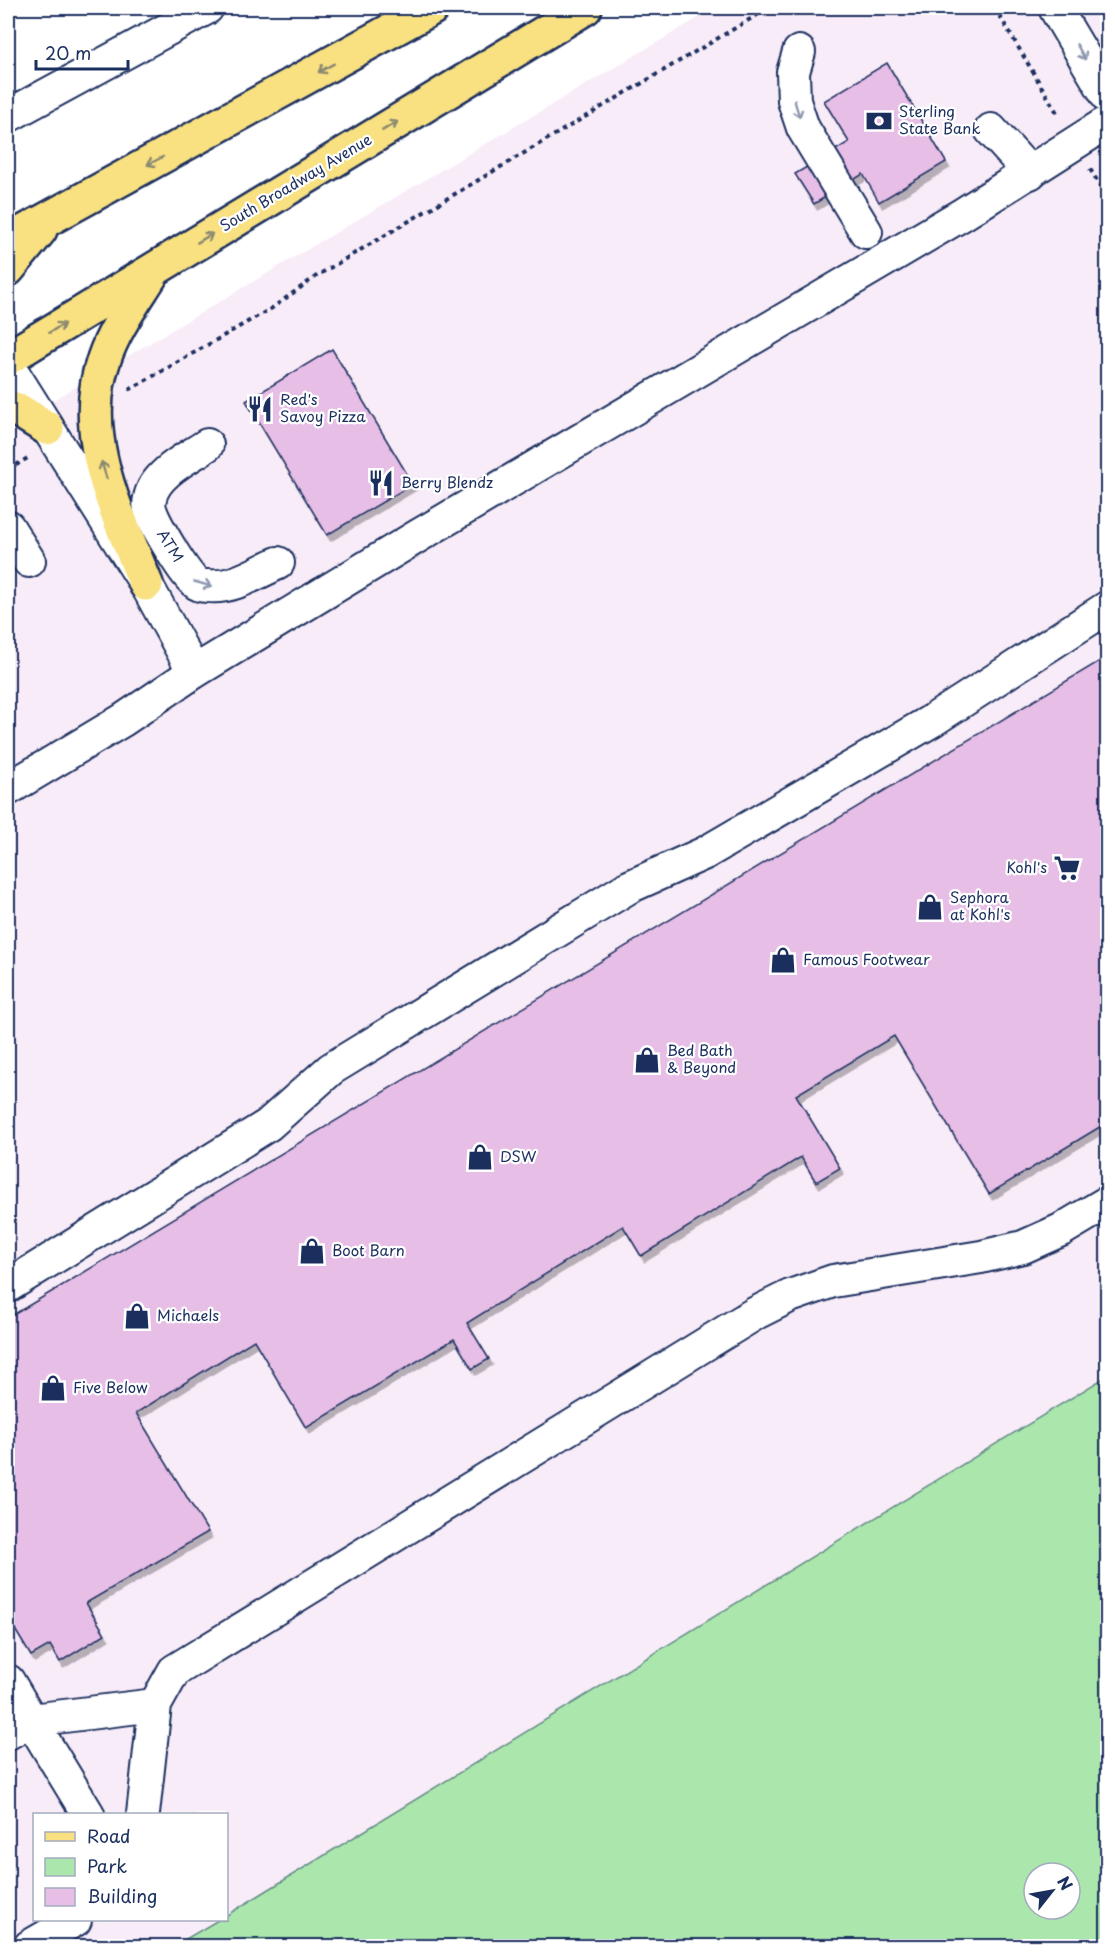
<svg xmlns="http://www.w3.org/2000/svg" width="1115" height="1954" font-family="'Playpen Sans',sans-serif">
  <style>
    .built { fill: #f8ecf8 }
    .green { fill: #abe7ad; stroke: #638b86; stroke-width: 1.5; fill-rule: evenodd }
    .building { fill: #e7bee6; stroke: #1b2f5e; stroke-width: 1.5; filter: url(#shadow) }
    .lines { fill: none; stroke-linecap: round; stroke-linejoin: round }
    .minor-casing { stroke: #1b2f5e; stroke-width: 36 }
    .major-casing { stroke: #1b2f5e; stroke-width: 38 }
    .path { stroke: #1b2f5e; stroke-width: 4; stroke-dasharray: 4.5 4.5; stroke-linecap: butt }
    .minor { stroke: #fff; stroke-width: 32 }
    .major { stroke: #f9e181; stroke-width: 33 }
    .oneway { stroke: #8d97ae }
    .oneway2 { stroke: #8a8870 }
    .labels { text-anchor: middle; stroke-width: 4.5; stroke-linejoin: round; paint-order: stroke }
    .poi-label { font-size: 15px; fill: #1b2f5e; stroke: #fff; text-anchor: start }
    .street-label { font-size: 15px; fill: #1b2f5e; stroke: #fff }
  </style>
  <defs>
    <filter id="shadow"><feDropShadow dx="3.5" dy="6" stdDeviation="0" flood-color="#0004"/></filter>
  </defs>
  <rect width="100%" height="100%" fill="#fff"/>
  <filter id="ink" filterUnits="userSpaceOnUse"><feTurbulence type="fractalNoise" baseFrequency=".0167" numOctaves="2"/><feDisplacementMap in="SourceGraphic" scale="12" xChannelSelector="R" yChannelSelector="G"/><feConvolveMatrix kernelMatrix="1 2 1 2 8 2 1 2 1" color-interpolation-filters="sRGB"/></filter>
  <g filter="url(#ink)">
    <polygon class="built" points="715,8 1107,8 1107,1376 227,1915 226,1814 34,1814 34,1920 218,1920 174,1946 8,1946 8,427"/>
    <path class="green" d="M 1107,1376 L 1107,1946 L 174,1946 L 218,1920 L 226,1920 L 227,1915 ZM 1034,1873 L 1070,1873 L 1070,1909 L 1034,1909 Z"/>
    <g class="building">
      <polygon points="887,63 946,162 879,202 863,174 814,204 795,174 849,142 824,101"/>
      <polygon points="332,349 413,484 327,535 246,401"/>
      <polygon points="1108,656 1108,1122 989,1194 894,1036 796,1095 840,1168 816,1182 801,1157 641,1256 623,1226 467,1323 489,1359 472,1369 454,1339 306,1428 254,1340 136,1413 208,1532 86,1603 105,1634 60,1662 50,1645 31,1656 8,1618 8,1318"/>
    </g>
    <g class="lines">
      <g class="minor-casing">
        <g id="minor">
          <polyline points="1055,8 1108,97"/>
          <polyline points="799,52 793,72 794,101 803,128 866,232"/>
          <polyline points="8,116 207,8"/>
          <polyline points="991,130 1030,173"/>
          <polyline points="8,365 146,584 194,672"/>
          <path d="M 207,445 C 188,458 155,473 150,498 C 149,502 149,508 151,512 C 155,524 185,576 195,582 C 198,585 204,586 208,586 C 232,589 256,573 278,563"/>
          <polyline points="8,527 29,561"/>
          <polyline points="8,789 123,720 194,672 418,536 963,214 1108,122"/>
          <polyline points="8,1286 268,1125 331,1069 629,887 705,853 933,720 1108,607"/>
          <polyline points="8,1681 31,1720 8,1733"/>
          <polyline points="88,1814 31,1720 155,1705"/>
          <polyline points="143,1814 155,1705 174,1671 756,1313 790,1296 833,1281 981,1257 1023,1247 1061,1230 1108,1202"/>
          <polyline points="30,1946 75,1920"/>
        </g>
      </g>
      <g class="major-casing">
        <g id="major">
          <polyline points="8,241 432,8"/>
          <polyline points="8,269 40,230"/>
          <polyline points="8,358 585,8"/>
          <polyline points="8,407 18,410 47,428"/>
          <path d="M 146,584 C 118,514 77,435 104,359 C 114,329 134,302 151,275"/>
        </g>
      </g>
      <g class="path">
        <polyline points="995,8 1059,116"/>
        <polyline points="1090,169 1108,199"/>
        <polyline points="129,390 272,308 318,275 769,8"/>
        <polyline points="8,470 31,456"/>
      </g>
      <use href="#minor" class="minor"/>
      <use href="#major" class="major"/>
    </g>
    <defs><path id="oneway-shaft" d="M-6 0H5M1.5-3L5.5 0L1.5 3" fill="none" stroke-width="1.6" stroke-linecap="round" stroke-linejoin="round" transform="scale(1.5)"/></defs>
    <g class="oneway">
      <use href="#oneway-shaft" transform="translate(1081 52) rotate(60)"/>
      <use href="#oneway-shaft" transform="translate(797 109) rotate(73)"/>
      <use href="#oneway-shaft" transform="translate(203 584) rotate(16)"/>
    </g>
    <g class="oneway2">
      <use href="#oneway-shaft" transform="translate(326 68) rotate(151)"/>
      <use href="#oneway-shaft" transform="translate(390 126) rotate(-31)"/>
      <use href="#oneway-shaft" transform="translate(155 161) rotate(152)"/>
      <use href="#oneway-shaft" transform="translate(205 238) rotate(-31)"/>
      <use href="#oneway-shaft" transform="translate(57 328) rotate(-31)"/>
      <use href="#oneway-shaft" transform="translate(104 470) rotate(-107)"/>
    </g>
  </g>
  <defs>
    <g id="bank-bare" transform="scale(2.07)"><path d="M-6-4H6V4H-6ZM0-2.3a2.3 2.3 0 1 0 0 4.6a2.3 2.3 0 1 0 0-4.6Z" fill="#1b2f5e" stroke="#fff" stroke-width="2.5" paint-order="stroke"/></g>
    <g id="restaurant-bare" transform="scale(2.07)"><path d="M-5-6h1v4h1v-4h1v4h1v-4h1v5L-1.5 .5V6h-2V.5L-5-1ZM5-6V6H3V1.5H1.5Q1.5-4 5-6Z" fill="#1b2f5e" stroke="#fff" stroke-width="2.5" paint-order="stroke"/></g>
    <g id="supermarket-bare" transform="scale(2.07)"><path d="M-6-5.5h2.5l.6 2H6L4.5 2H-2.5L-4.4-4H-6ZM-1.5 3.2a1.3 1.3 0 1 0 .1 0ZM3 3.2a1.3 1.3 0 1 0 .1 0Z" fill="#1b2f5e" stroke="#fff" stroke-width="2.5" paint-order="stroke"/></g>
    <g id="shop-bare" transform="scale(2.07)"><path d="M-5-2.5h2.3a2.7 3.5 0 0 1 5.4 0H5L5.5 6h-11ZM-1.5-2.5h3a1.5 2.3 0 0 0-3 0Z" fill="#1b2f5e" stroke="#fff" stroke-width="2.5" paint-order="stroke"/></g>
  </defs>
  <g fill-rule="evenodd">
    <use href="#bank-bare" x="879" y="121"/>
    <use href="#restaurant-bare" x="260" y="409"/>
    <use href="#restaurant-bare" x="381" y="483"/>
    <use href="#supermarket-bare" x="1067" y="868"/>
    <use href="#shop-bare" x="930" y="907"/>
    <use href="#shop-bare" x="783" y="960"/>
    <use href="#shop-bare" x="647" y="1060"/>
    <use href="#shop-bare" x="480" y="1157"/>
    <use href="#shop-bare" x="312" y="1251"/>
    <use href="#shop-bare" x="137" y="1316"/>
    <use href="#shop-bare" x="53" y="1388"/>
  </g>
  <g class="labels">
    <g class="poi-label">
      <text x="899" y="117">Sterling<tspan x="899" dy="17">State Bank</tspan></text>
      <text x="280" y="405">Red's<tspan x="280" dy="17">Savoy Pizza</tspan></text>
      <text x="401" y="488">Berry Blendz</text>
      <text x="1047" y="873" text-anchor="end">Kohl's</text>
      <text x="950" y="903">Sephora<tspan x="950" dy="17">at Kohl's</tspan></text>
      <text x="803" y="965">Famous Footwear</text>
      <text x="667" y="1056">Bed Bath<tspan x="667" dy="17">&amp; Beyond</tspan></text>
      <text x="500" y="1162">DSW</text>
      <text x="332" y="1256">Boot Barn</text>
      <text x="157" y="1321">Michaels</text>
      <text x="73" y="1393">Five Below</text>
    </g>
    <g class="street-label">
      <text transform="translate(296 183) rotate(-31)" y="5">South Broadway Avenue</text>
      <text transform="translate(170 546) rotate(58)" y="5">ATM</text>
    </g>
  </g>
  <rect width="1115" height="1954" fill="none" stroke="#fff" stroke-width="30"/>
  <rect x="15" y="15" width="1085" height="1924" fill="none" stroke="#1b2f5e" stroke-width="2" filter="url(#ink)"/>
  <rect x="33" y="1813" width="195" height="108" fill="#ffffff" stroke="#a4acbf" stroke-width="1.5"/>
  <rect x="45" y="1832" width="30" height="9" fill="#f9e181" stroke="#a4acbf" stroke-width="1.5"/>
  <text x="87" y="1843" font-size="18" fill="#1b2f5e">Road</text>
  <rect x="45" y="1858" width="30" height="18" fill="#abe7ad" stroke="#a4acbf" stroke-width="1.5"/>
  <text x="87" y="1873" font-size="18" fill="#1b2f5e">Park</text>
  <rect x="45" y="1888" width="30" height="18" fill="#e7bee6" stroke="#a4acbf" stroke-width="1.5"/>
  <text x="87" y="1903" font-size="18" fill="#1b2f5e">Building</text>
  <g transform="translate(1052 1891) rotate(59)"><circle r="28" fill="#ffffff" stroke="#a4acbf" stroke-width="1.5"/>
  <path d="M0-4.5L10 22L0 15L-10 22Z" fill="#1b2f5e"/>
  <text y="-9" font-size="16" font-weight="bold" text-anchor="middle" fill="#1b2f5e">N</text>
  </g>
  <path d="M36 60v9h92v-9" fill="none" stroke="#1b2f5e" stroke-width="3"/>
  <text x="45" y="60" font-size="18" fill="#1b2f5e" stroke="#ffffff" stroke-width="4.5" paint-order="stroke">20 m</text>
</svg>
